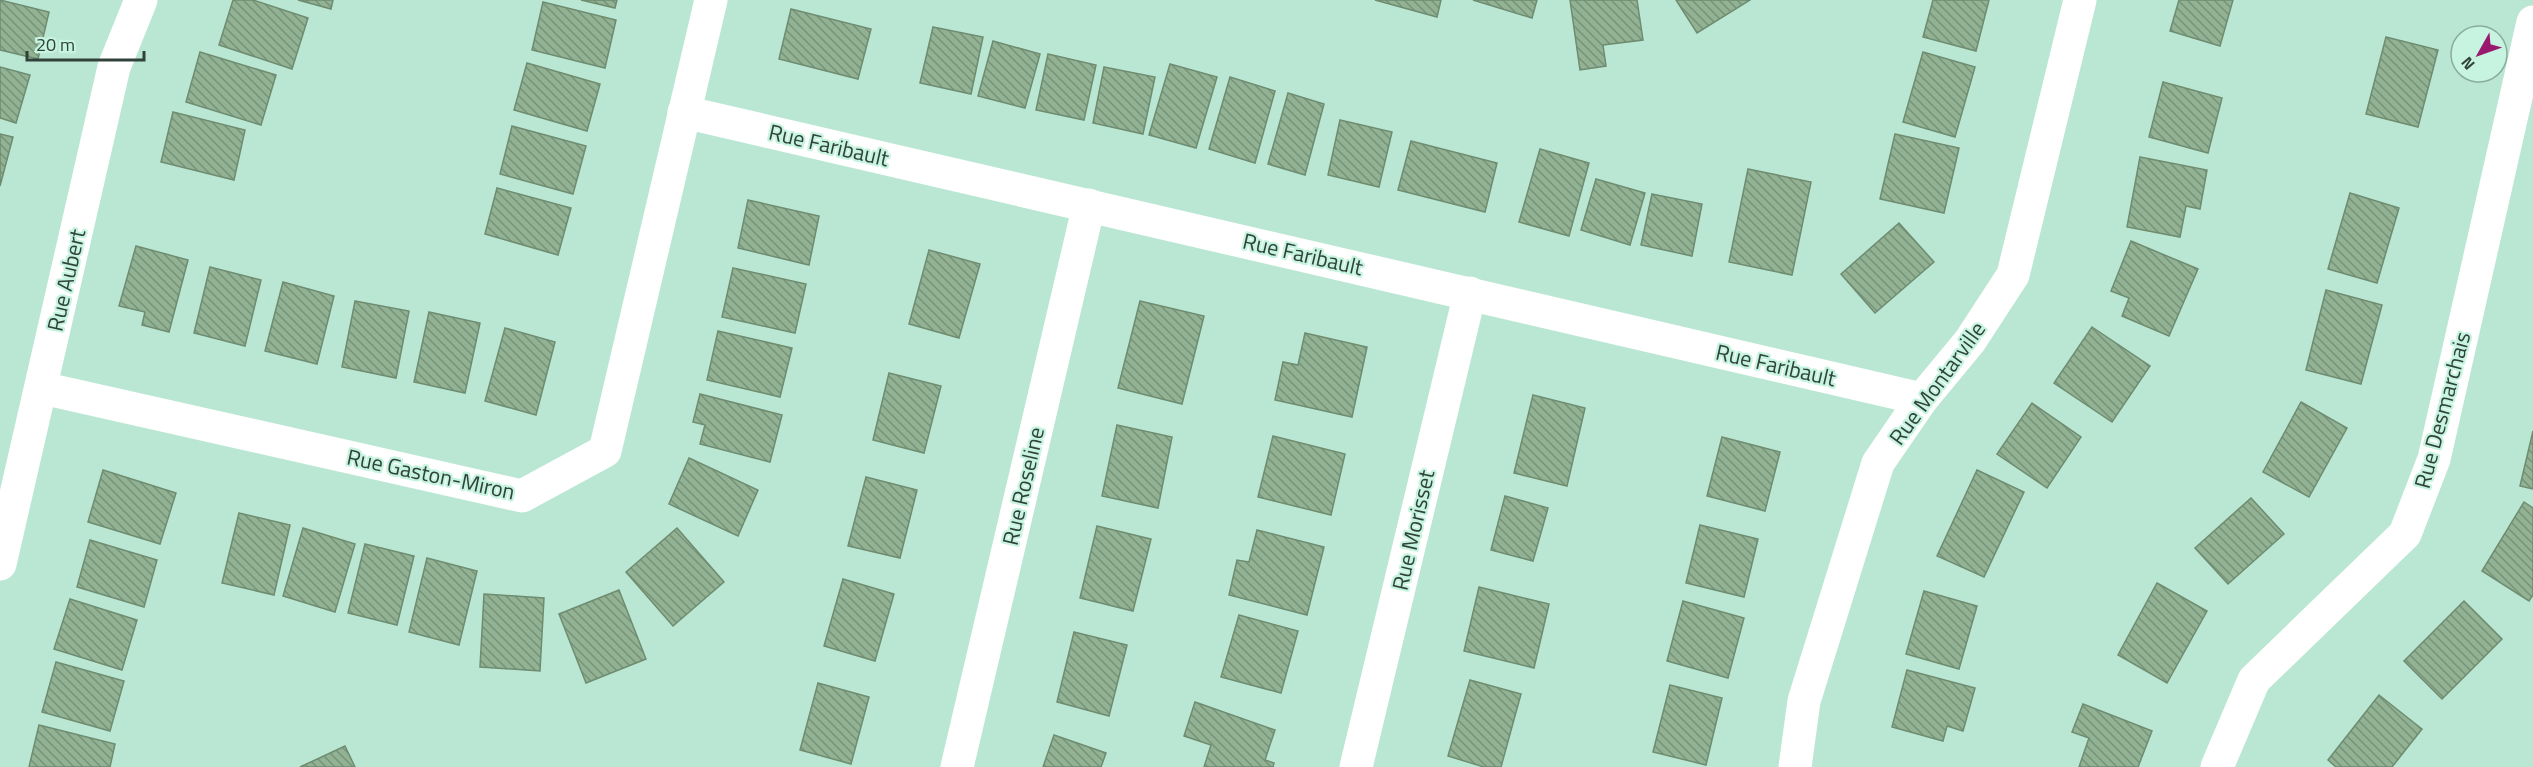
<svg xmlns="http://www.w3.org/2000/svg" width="2533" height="767" font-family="'Titillium Web',sans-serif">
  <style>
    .building { fill: url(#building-back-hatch); stroke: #6e8c70; stroke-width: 1.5 }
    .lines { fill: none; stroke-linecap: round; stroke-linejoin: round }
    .minor { stroke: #fff; stroke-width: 33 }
    .labels { text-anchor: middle; stroke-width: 4.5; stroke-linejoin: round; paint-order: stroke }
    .street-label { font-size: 22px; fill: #30423a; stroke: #c6f4e0 }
  </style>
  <defs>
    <pattern id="building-back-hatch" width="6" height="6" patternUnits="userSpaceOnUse" patternTransform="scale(1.5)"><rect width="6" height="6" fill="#92b294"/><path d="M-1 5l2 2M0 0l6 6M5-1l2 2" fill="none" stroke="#78927a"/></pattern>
  </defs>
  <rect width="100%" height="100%" fill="#bae7d3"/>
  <g class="building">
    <polygon points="0,0 49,12 38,59 0,50"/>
    <polygon points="233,0 253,0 308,18 292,69 219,45"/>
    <polygon points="298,0 333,0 331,9"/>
    <polygon points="581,0 617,0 615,8"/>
    <polygon points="1375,0 1441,0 1437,17"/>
    <polygon points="1473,0 1537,0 1532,18"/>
    <polygon points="1570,0 1637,0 1643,40 1603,45 1606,66 1580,70"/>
    <polygon points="1676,0 1750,0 1697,33"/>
    <polygon points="1933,0 1989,0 1976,51 1923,37"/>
    <polygon points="2179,0 2233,0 2220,46 2170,31"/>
    <polygon points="543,2 616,20 605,68 532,50"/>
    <polygon points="791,9 871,29 858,79 779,59"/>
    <polygon points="933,27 983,37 971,94 920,83"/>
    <polygon points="2386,37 2438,50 2418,127 2366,114"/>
    <polygon points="993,41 1040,54 1025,108 978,96"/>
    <polygon points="200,52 276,75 261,125 186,102"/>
    <polygon points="1923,52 1975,67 1955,137 1903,122"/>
    <polygon points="1048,54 1096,65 1084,120 1036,110"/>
    <polygon points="527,63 600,84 587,131 514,110"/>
    <polygon points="1170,64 1217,77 1196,148 1149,135"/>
    <polygon points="0,67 30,75 16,123 0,118"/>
    <polygon points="1104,67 1155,77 1143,134 1093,123"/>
    <polygon points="1230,77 1275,91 1255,163 1209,149"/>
    <polygon points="2163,82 2222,98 2208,153 2149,137"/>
    <polygon points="1288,93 1324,104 1305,175 1268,164"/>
    <polygon points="173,112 245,130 234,180 161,162"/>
    <polygon points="1340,120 1392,132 1379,187 1328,175"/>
    <polygon points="512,126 586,146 573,194 500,174"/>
    <polygon points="0,134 13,137 0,186"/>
    <polygon points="1895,134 1959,148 1944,213 1880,199"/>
    <polygon points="1411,141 1497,163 1485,212 1398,190"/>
    <polygon points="1540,149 1589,163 1569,236 1519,222"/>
    <polygon points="2140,157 2207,170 2200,209 2186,206 2180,237 2127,227"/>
    <polygon points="1748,169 1811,182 1792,275 1729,262"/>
    <polygon points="1596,179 1645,193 1630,245 1581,230"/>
    <polygon points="497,188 571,208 558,255 485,234"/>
    <polygon points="2350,193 2399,208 2377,283 2328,269"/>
    <polygon points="1652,194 1702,204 1692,256 1641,245"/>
    <polygon points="748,200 819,216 809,265 738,248"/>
    <polygon points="1899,223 1934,262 1875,313 1841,274"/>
    <polygon points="2131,241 2198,269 2169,336 2122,316 2129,298 2111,291"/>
    <polygon points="136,246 188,260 169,332 142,325 145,312 119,306"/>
    <polygon points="929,250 980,264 959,338 909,324"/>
    <polygon points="210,267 261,280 245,346 194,333"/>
    <polygon points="733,268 806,284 795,333 722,317"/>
    <polygon points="283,282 334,296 317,364 265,351"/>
    <polygon points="2326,290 2382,305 2361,384 2306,370"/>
    <polygon points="355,301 409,311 396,378 342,367"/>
    <polygon points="1140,301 1204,316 1182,404 1118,388"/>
    <polygon points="429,312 480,323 465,393 414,382"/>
    <polygon points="2092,327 2150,366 2112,422 2054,383"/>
    <polygon points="505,328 555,342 536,415 485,401"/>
    <polygon points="718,331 792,348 780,397 707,380"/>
    <polygon points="1305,333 1367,347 1352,417 1275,400 1283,362 1298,365"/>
    <polygon points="889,373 941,386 924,453 873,440"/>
    <polygon points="700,394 782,415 770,462 700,444 705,425 693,422"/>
    <polygon points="1533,395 1585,408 1567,486 1514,473"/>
    <polygon points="2301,402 2347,428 2309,497 2263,472"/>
    <polygon points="2032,403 2081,437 2047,488 1997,454"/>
    <polygon points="1117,425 1172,437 1158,508 1102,496"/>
    <polygon points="2533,431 2533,489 2520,486"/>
    <polygon points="1273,436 1345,454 1331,515 1258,497"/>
    <polygon points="1722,437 1780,452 1765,511 1707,496"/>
    <polygon points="689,458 758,490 738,536 669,504"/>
    <polygon points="103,470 176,493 160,544 88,522"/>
    <polygon points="1977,470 2024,492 1984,577 1937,556"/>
    <polygon points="866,477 917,490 900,558 848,546"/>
    <polygon points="1505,496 1548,508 1533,561 1491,550"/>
    <polygon points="2251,498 2284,534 2228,584 2195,548"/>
    <polygon points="2524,502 2533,508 2533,595 2529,601 2482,571"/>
    <polygon points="239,513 290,525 274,595 222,583"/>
    <polygon points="1700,525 1758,539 1744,597 1686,583"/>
    <polygon points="1097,526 1151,539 1133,611 1080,598"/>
    <polygon points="303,528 355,544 335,612 283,596"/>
    <polygon points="677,528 724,582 673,626 626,572"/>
    <polygon points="1257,530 1324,547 1307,615 1229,595 1237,560 1249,562"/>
    <polygon points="90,540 157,560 144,607 77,587"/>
    <polygon points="365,544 414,556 397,625 348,613"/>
    <polygon points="427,558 477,571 459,645 409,632"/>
    <polygon points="843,579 894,594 875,661 824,646"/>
    <polygon points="2157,583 2207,611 2167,683 2118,655"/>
    <polygon points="1479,587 1549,604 1534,668 1464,651"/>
    <polygon points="619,590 646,659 586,683 559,614"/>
    <polygon points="1924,591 1977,606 1959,669 1906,654"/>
    <polygon points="484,594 544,598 540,671 480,667"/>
    <polygon points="70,599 137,620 122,670 54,649"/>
    <polygon points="1683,601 1744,618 1728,678 1667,661"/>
    <polygon points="2464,601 2502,639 2442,699 2404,661"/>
    <polygon points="1239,615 1298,631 1281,693 1221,677"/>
    <polygon points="1074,632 1127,645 1109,716 1057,702"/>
    <polygon points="56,662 124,681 110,731 42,712"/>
    <polygon points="1907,670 1975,688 1963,731 1947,726 1943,741 1892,727"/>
    <polygon points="1470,680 1521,694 1501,767 1484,767 1448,756"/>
    <polygon points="818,683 869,697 851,764 800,750"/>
    <polygon points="1670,685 1722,698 1706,765 1653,752"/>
    <polygon points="2379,695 2422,729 2392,767 2336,767 2328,760"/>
    <polygon points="1195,702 1275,730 1265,760 1274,763 1273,767 1204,767 1211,745 1184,736"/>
    <polygon points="2083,704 2152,731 2138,767 2079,767 2089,738 2072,732"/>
    <polygon points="39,725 115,744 110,767 29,767"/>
    <polygon points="1054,735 1106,753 1101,767 1043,767"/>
    <polygon points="345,746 355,767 300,767"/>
  </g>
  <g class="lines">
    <g class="minor">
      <polyline points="684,112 1922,399"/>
      <polyline points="42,388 522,496 605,451 711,0"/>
      <polyline points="0,564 114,67 141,0"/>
      <polyline points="957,767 1089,205"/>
      <polyline points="1356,767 1470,293"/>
      <polyline points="1795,767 1804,701 1878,463 1922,399 1970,341 2013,275 2080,0"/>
      <polyline points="2217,767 2254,680 2405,534 2434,459 2533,22"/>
    </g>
  </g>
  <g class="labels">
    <g class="street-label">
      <text transform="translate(829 145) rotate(13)" y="8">Rue Faribault</text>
      <text transform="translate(1303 254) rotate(13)" y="8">Rue Faribault</text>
      <text transform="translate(66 280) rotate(-77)" y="8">Rue Aubert</text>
      <text transform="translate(1776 365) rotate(13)" y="8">Rue Faribault</text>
      <text transform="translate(1937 383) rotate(-54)" y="8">Rue Montarville</text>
      <text transform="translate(2442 410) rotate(-75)" y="8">Rue Desmarchais</text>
      <text transform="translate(431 474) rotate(12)" y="8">Rue Gaston-Miron</text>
      <text transform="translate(1023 486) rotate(-77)" y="8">Rue Roseline</text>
      <text transform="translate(1413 530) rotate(-77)" y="8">Rue Morisset</text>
    </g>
  </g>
  <g transform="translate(2479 54) rotate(230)"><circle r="28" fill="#c6f4e0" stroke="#8aad9e" stroke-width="1.5"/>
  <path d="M0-4.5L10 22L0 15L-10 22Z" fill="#9a186d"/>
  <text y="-9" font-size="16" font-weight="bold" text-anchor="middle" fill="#30423a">N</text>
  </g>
  <path d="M27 51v9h117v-9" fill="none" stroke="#30423a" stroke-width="3"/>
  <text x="36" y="51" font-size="18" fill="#30423a" stroke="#c6f4e0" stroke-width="4.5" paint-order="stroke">20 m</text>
</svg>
